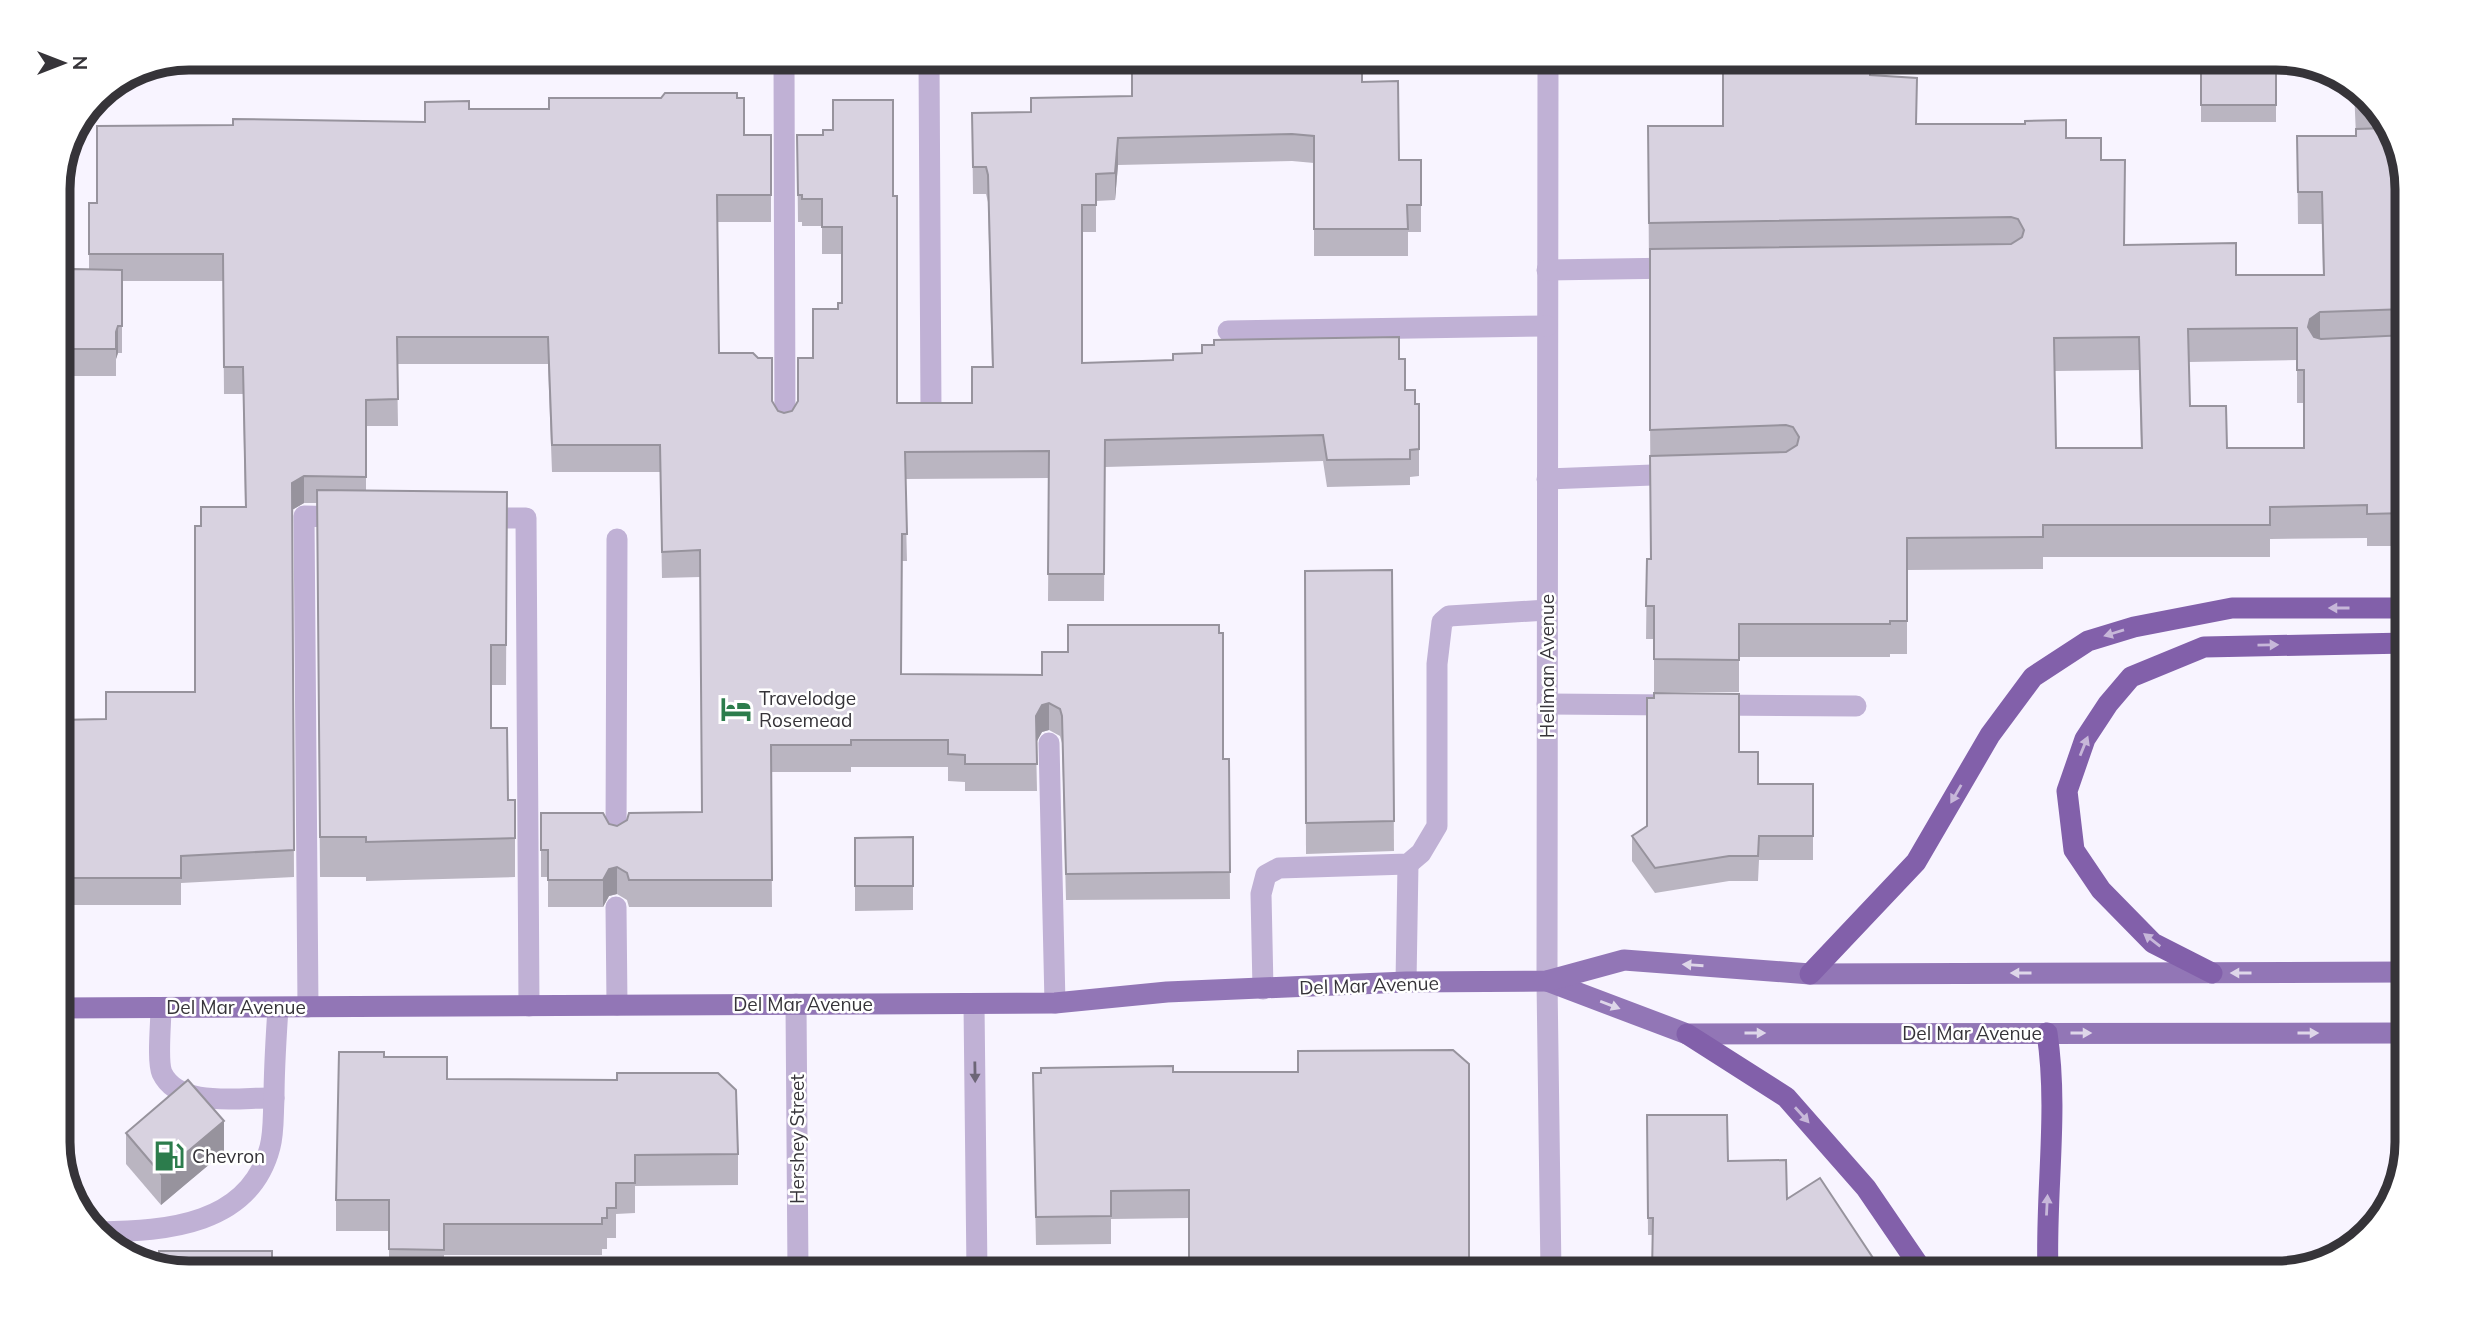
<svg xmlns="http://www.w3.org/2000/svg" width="2465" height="1331" font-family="Mulish,sans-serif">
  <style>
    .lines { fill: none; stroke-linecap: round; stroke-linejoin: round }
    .minor { stroke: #c0b1d5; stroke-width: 21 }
    .major { stroke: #9276b6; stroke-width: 21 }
    .highway { stroke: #8260aa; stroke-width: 21 }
    .wall { fill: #bab5c1; fill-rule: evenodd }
    .shaded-wall { fill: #97939d }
    .building { fill: #d8d2e0; stroke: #97939d; stroke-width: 2; fill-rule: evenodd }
    .oneway { fill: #c7b7d9 }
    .oneway2 { fill: #ded6e9 }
    .oneway3 { fill: #6d6677 }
    .labels { text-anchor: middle; stroke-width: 5; stroke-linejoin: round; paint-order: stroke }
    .street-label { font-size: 19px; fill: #363439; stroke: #fff }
    .poi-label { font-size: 19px; fill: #363439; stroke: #fff; text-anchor: start }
    .rim { fill: none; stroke: #363439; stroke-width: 9 }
  </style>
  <rect width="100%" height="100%" fill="#f8f4ff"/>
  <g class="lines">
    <g class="minor">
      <polyline points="784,58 785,427"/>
      <polyline points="929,58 931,411"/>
      <polyline points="1548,58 1547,981 1551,1273"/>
      <polyline points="1547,270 1677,268"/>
      <polyline points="1228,331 1547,326"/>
      <polyline points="1547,479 1679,474"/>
      <polyline points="479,518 526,518 529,1006"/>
      <polyline points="1547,704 1675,705"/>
      <polyline points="1710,705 1856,706"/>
      <polyline points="1049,743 1055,1003"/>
      <polyline points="616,840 617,539"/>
      <polyline points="616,907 617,1005"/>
      <polyline points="1406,982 1408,864"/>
      <polyline points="1263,989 1261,894 1266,875 1279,868 1408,864 1421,853 1437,826 1437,664 1442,622 1449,616 1547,610"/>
      <polyline points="796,1004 798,1273"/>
      <polyline points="974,1004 977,1273"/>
      <polyline points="308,1007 304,516 346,517"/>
      <path d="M 161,1008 C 161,1023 157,1061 162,1073 C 179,1109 241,1097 274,1098"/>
      <path d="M 99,1232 C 167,1231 250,1225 270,1147 C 274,1132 273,1114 274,1099 C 274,1068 276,1038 278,1008"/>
    </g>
    <g class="major">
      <polyline points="1547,981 1687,1034 2407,1033"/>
      <polyline points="58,1008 1055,1003 1167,992 1406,982 1547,981 1624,960 1810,974 2407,972"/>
    </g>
    <g class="highway">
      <polyline points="2212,973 2153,943 2101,890 2074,850 2067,791 2085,739 2108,704 2131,677 2204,647 2407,643"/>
      <polyline points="1810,974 1916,862 1990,735 2033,677 2088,641 2134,627 2232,608 2407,608"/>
      <path d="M 2047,1033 C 2059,1112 2045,1193 2048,1273"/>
      <polyline points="1687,1034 1786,1097 1866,1188 1924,1273"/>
    </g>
  </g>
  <g class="wall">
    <polygon points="2077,58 2276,58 2276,122 2201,122 2201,66 2077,66"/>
    <path d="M 1870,75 L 1917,124 L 2066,138 L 2101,160 L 2124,245 L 2236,275 L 2323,275 L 2322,224 L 2298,224 L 2297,136 L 2356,136 L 2354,89 L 2385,116 L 2407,181 L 2407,546 L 2367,546 L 2367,538 L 2270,539 L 2270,557 L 2043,557 L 2043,569 L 1907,570 L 1907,654 L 1890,654 L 1890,657 L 1739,657 L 1739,692 L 1654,692 L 1654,639 L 1646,639 L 1647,559 L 1651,559 L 1648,126 L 1723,126 ZM 2297,360 L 2297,403 L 2304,403 L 2304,448 L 2227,448 L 2190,406 L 2189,362 ZM 2139,370 L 2141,448 L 2056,448 L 2055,371 Z"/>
    <polygon points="1362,82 1399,160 1421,160 1421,232 1408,232 1408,256 1314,256 1314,163 1292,161 1118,165 1115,200 1096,201 1096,232 1082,232 1082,363 1399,359 1405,390 1415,404 1419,404 1419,476 1410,477 1410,485 1327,487 1323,461 1105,467 1104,601 1048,601 1049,478 905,479 907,561 902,561 901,674 1042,675 1223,759 1229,759 1230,899 1066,900 1062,743 1060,736 1049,730 1042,732 1036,742 1037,791 965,791 965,782 948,781 948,767 851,767 851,772 771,772 772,907 629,907 627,900 617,894 609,896 603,907 548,907 548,877 541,877 541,813 617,826 702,812 700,577 662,578 660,472 552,472 548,364 397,364 398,426 366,426 366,490 507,492 506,685 491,685 491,728 508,800 515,800 515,877 366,881 366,877 320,877 317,503 304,503 292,510 294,877 181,883 181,905 62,905 62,834 58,834 58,720 106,719 195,692 201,526 245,507 243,394 224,394 223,281 122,281 122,353 118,353 116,359 116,376 58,376 58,279 73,279 89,269 89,203 97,203 425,122 469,109 549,109 737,98 744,135 771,135 771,222 717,222 719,353 772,401 778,411 784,413 792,411 798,401 813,358 842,303 842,254 822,254 822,226 802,226 802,222 798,222 797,135 893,196 897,403 972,403 972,367 992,367 988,202 986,194 973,194 972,113 1031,112 1132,96"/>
    <polygon points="58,413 59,533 59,560 58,560"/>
    <polygon points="1392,570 1394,851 1306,854 1305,571"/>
    <polygon points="1654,698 1739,752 1758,784 1813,784 1813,860 1759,860 1758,881 1729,881 1655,893 1632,861 1632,836 1647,826"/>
    <polygon points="913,837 913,910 855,911 855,838"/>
    <polygon points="384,1057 447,1079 738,1154 738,1185 635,1186 635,1213 616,1214 616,1238 607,1238 607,1249 602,1249 602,1255 444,1255 444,1273 389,1273 389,1231 336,1231 336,1200"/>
    <polygon points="1173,1072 1469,1273 1189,1273 1189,1218 1111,1219 1111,1244 1036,1245 1033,1101"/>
    <polygon points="1647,1115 1728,1161 1787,1199 1653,1235 1648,1235"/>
    <polygon points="126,1133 224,1152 161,1205 126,1164"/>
  </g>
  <g class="shaded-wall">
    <polygon points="1118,138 1118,165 1115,200 1115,173"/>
    <polygon points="2320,312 2320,345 2308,327 2310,319"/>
    <polygon points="118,326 118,353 116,359 116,332"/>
    <polygon points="304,476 304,503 292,510 292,483"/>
    <polygon points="1049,703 1049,730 1042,732 1036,743 1036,716 1042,705"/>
    <polygon points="617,867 617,894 609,896 603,907 603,880 609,869"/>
    <polygon points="224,1121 224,1152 161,1205 161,1174"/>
  </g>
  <g class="building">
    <path d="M 1723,58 L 1870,58 L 1870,75 L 1917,78 L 1916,124 L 2025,124 L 2025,121 L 2066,120 L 2066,138 L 2101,138 L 2101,160 L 2125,160 L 2124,245 L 2236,243 L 2236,275 L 2324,275 L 2322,192 L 2298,192 L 2297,136 L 2356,136 L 2356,129 L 2389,128 L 2407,181 L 2407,309 L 2320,312 L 2310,319 L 2308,327 L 2314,337 L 2321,339 L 2407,335 L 2407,513 L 2367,514 L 2367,505 L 2270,507 L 2270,525 L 2043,525 L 2043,537 L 1907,538 L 1907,621 L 1890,621 L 1890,624 L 1739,624 L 1739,660 L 1654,659 L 1654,606 L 1646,606 L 1647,559 L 1651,559 L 1650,456 L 1786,452 L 1797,445 L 1799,437 L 1793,427 L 1786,425 L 1650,430 L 1650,249 L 2011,244 L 2022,237 L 2024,230 L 2018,219 L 2011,217 L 1649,223 L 1648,126 L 1723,126 ZM 2297,328 L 2297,370 L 2304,370 L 2304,448 L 2227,448 L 2226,406 L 2190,406 L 2188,329 ZM 2139,337 L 2142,448 L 2056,448 L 2054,338 Z"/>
    <rect x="2201" y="58" width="75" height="47"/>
    <polygon points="1362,68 1362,82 1398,81 1399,160 1421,160 1421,205 1407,205 1408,229 1314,229 1314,136 1292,134 1118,138 1115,173 1096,174 1096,205 1082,205 1082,363 1173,360 1173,354 1202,353 1202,345 1214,345 1214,340 1399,337 1399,359 1405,359 1405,390 1415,390 1415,404 1419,404 1419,449 1410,450 1410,459 1327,460 1323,435 1105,440 1104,574 1048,574 1049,451 905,452 907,534 902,534 901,674 1042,675 1042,652 1068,652 1068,625 1219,625 1219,633 1223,633 1223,759 1229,759 1230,872 1066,874 1062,716 1060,709 1049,703 1042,705 1036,716 1037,764 965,764 965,755 948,754 948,740 851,740 851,745 771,745 772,880 629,880 627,873 617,867 609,869 603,880 548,880 548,850 541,850 541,813 603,813 609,824 617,826 627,820 629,813 702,812 700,550 662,552 660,445 552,445 548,337 397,337 398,399 366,400 366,477 304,476 292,483 294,850 181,856 181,878 62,878 62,807 58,807 58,720 106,719 106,692 195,692 195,526 201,526 201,507 246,507 243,367 224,367 223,254 89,254 89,203 97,203 97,126 233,125 233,119 425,122 425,102 469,101 469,109 549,109 549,98 661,98 665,93 737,93 737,98 744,98 744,135 771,135 771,195 717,195 719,353 753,353 758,358 772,358 772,401 778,411 784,413 792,411 798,401 798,358 813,358 813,309 838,309 838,303 842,303 842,227 822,227 822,199 802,199 802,195 798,195 797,135 823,135 823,130 833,130 833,100 893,100 893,196 897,196 897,403 972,403 972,367 993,367 988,175 986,167 973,167 972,113 1031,112 1031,98 1132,96 1132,72"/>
    <polygon points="2355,90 2369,102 2355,102"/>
    <polygon points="73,269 122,270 122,326 118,326 116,332 116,349 58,349 58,279 73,279"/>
    <polygon points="58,413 59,533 58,533"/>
    <polygon points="317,490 507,492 506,645 491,645 491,728 507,728 508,800 515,800 515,838 366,842 366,837 320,837"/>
    <polygon points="1392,570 1394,821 1306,823 1305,571"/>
    <polygon points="1654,693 1739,694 1739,752 1758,752 1758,784 1813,784 1813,836 1759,836 1758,856 1729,856 1655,868 1632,836 1647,826 1647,698 1654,698"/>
    <polygon points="913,837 913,886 855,886 855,838"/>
    <polygon points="1453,1050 1469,1064 1469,1273 1361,1273 1361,1269 1301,1269 1301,1264 1189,1263 1189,1190 1111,1191 1111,1216 1036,1217 1033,1073 1041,1073 1041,1068 1173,1066 1173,1072 1298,1072 1298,1051"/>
    <polygon points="339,1052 384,1052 384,1057 447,1057 447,1079 617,1080 617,1073 718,1073 736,1090 738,1154 635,1155 635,1183 616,1183 616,1208 607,1208 607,1218 602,1218 602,1224 444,1224 444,1250 389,1249 389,1200 336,1200"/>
    <polygon points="188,1080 224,1121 161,1174 126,1133"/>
    <polygon points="1647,1115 1727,1115 1728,1161 1786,1160 1787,1199 1820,1178 1883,1273 1652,1273 1653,1218 1648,1218"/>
    <polygon points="159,1251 272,1251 272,1273 189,1273 159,1266"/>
  </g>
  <defs><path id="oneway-solid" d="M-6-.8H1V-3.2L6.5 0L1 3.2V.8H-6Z" transform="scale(1.75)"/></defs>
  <g class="oneway">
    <use href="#oneway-solid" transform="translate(2339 608) rotate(180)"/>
    <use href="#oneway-solid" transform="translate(2114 633) rotate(163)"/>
    <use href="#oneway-solid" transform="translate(2268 645) rotate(-1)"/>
    <use href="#oneway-solid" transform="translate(2084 746) rotate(-68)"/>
    <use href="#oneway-solid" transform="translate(1956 794) rotate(120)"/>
    <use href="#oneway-solid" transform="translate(2152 940) rotate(-142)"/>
    <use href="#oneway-solid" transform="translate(1802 1115) rotate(48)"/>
    <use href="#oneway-solid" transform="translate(2047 1205) rotate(-87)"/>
  </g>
  <g class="oneway2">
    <use href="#oneway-solid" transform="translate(1693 965) rotate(-176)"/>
    <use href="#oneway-solid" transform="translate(2021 973) rotate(180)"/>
    <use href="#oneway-solid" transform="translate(2241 973) rotate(180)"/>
    <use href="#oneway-solid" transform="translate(1610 1005) rotate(21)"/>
    <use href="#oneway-solid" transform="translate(1755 1033)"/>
    <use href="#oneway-solid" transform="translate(2081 1033)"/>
    <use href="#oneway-solid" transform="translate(2308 1033)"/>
  </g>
  <use class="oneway3" href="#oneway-solid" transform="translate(975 1072) rotate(89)"/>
  <defs>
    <g id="hotel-bare" transform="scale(2.415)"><path d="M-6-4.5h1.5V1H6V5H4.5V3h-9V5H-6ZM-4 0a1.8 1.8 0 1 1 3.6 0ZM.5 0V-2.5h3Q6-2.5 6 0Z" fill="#2c7c4c" stroke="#fff" stroke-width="2.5" paint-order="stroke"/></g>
    <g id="fuel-bare" transform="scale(2.415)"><path d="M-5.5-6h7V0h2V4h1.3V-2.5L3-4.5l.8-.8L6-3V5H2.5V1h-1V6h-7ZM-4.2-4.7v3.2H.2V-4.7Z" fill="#2c7c4c" stroke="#fff" stroke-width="2.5" paint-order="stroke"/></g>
  </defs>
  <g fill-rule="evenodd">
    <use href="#hotel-bare" x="736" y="709"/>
    <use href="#fuel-bare" x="169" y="1156"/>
  </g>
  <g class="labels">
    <g class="street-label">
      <text transform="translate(1547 666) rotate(-90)" y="7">Hellman Avenue</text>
      <text transform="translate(1369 985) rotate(-2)" y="7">Del Mar Avenue</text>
      <text x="803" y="1011">Del Mar Avenue</text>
      <text x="236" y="1014">Del Mar Avenue</text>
      <text x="1972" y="1040">Del Mar Avenue</text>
      <text transform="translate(797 1139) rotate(-90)" y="7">Hershey Street</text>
    </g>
    <g class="poi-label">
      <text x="759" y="705">Travelodge<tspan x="759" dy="22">Rosemead</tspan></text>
      <text x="192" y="1163">Chevron</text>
    </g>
  </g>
  <path d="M0 0H2465V1331H0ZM189 70H2276A119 119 0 0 1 2395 189V1142A119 119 0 0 1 2276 1261H189A119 119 0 0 1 70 1142V189A119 119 0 0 1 189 70Z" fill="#fff" fill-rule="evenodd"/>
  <path class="rim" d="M189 70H2276A119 119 0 0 1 2395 189V1142A119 119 0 0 1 2276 1261H189A119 119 0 0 1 70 1142V189A119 119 0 0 1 189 70Z"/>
  <g transform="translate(63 63) rotate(90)" stroke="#ffffff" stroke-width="5" paint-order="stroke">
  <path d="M0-5L12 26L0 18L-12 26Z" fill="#363439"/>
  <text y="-10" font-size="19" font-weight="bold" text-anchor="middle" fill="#363439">N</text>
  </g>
</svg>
